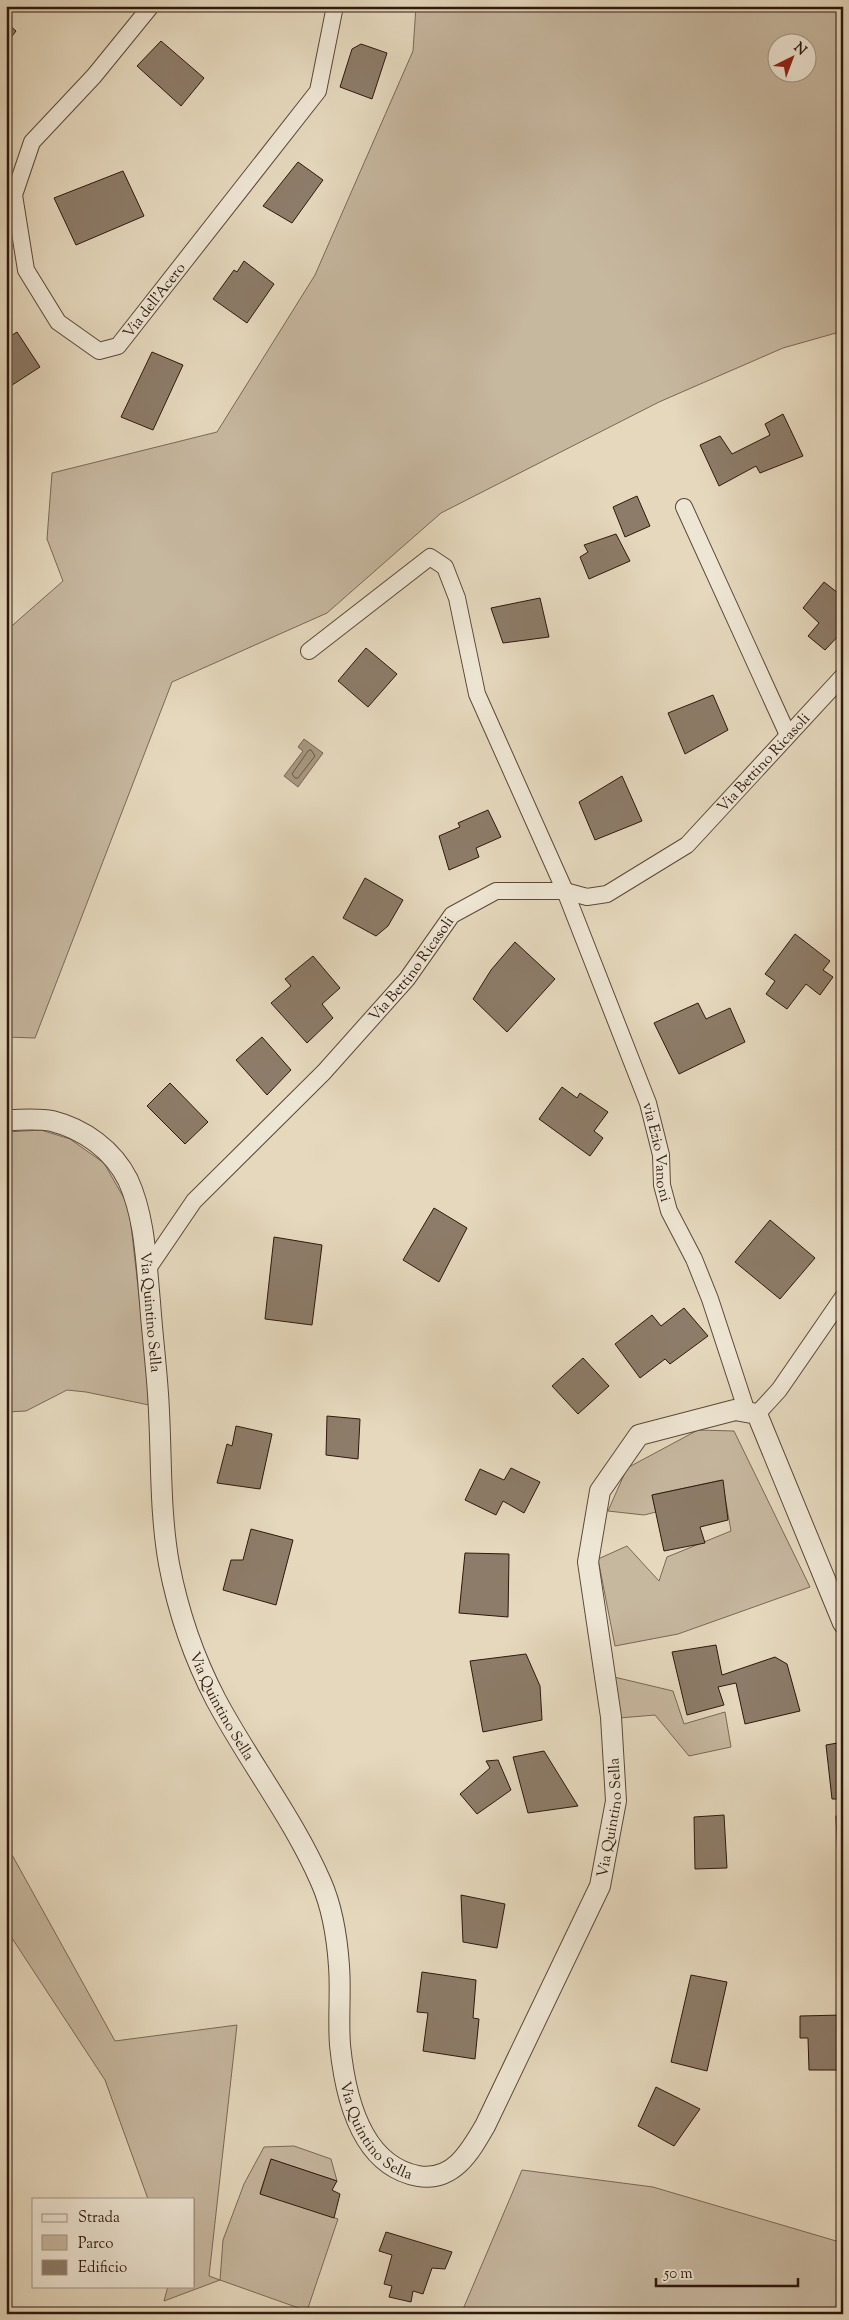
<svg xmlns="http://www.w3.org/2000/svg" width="849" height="2320" font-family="'Sorts Mill Goudy',serif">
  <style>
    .green { fill: #c6b79f; stroke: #7a6856; fill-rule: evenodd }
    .water { fill: #a79781; stroke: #776453 }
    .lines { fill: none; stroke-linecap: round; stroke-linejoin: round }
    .shore { stroke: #6a5847; stroke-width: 1 }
    .building { fill: #8d7c69; stroke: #2e180d }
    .minor-casing { stroke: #5c4839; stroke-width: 18 }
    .tertiary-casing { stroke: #5c4839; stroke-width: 22 }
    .minor { stroke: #eee6d4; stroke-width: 16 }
    .tertiary { stroke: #eee6d4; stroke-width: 20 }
    .labels { text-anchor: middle; stroke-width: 5; stroke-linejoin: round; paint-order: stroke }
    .street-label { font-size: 15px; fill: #2e180d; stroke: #eee6d4 }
  </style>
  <rect width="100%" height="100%" fill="#e5d8bd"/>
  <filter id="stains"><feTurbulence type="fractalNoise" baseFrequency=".004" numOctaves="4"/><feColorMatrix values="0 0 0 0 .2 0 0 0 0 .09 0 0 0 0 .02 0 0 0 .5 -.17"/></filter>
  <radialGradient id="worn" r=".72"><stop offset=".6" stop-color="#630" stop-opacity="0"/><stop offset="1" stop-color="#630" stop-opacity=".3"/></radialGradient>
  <g class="green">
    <path d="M 416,6 L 843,6 L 843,331 L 783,348 L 659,402 L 441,513 L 327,613 L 172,682 L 35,1038 L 6,1037 L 6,631 L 63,581 L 47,539 L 52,473 L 217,432 L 315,275 L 413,51 ZM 806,42 L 806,72 L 776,72 L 776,42 Z"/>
    <polygon points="41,1130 70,1139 104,1163 129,1207 145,1349 149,1405 86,1392 67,1390 26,1411 6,1412 6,1132"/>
    <polygon points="698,1430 734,1431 810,1587 678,1634 615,1646 598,1559 627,1546 659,1581 667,1557 731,1531 722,1480 652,1495 656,1512 644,1515 608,1511 627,1468"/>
    <polygon points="614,1677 673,1691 684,1724 725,1712 731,1747 689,1756 655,1715 619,1718"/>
    <polygon points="6,1844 115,2041 237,2025 209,2276 220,2280 223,2240 244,2184 264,2147 294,2146 331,2159 337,2181 271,2159 260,2193 338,2219 307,2311 220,2280 164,2301 168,2286 194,2286 194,2199 148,2199 105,2080 6,1929"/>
    <polygon points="522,2170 653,2187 843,2243 843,2314 461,2314"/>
  </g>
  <polygon class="water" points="304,739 323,753 298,787 284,776 303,751 298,747"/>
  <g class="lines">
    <polygon class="shore" points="311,750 315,756 298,778 295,778 292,774 308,751"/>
  </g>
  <g class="building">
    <polygon points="383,6 404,6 403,9"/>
    <polygon points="6,22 16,31 6,44"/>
    <polygon points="161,41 204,78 181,106 137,66"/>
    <polygon points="361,44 387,53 372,99 340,87 352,49"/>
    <polygon points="298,162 323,180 292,223 263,206"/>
    <polygon points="123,171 144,216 76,245 54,198"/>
    <polygon points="244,261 274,284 247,323 213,299 234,270 237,272"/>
    <polygon points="17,332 40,367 6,389 6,339"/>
    <polygon points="152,352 183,365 153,430 121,417"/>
    <polygon points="783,414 803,456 760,473 756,466 719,486 700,445 720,436 732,454 770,435 765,424"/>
    <polygon points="637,496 650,526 625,537 613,507"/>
    <polygon points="616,534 630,561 589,579 580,557 588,552 584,545"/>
    <polygon points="824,582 843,597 843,631 825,650 808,636 819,623 803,608"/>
    <polygon points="540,598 549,637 503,643 491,608"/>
    <polygon points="366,648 397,674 368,707 338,681"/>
    <polygon points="713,695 728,730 685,754 668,713"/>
    <polygon points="622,776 642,821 595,840 579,802"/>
    <polygon points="488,810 501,837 476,848 479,857 449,870 439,836 460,827 458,823"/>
    <polygon points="365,878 403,900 388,926 376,936 343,918"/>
    <polygon points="795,934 830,961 823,970 833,977 820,995 806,984 787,1009 766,994 775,981 765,974"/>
    <polygon points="515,942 555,979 507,1032 473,999 491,970"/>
    <polygon points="313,956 340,988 322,1004 333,1018 307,1043 271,1003 291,986 285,979"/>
    <polygon points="698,1003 706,1019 730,1008 745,1042 679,1074 654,1023"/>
    <polygon points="262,1037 291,1070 267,1095 236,1060"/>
    <polygon points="170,1083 208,1122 185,1144 147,1106"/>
    <polygon points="562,1087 577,1098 580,1093 608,1112 594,1131 603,1138 590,1156 539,1119"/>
    <polygon points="434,1208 467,1228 439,1282 403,1260"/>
    <polygon points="770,1220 815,1258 780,1299 735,1262"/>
    <polygon points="274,1237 322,1245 312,1325 265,1319"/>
    <polygon points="684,1308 708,1336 670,1364 665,1359 640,1378 615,1344 652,1315 661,1326"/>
    <polygon points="583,1358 609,1386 578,1414 552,1386"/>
    <polygon points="327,1416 360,1419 358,1459 326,1455"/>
    <polygon points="236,1426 272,1434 260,1489 217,1483 227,1444 232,1446"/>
    <polygon points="511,1468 540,1482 524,1513 503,1501 496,1515 465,1500 480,1469 504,1480"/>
    <polygon points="723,1480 728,1520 700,1527 705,1543 664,1551 652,1495"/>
    <polygon points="251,1529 293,1540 276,1605 223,1590 231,1560 243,1560"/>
    <polygon points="465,1553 509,1554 508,1617 459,1613"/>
    <polygon points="716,1645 722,1675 775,1657 787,1664 800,1711 745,1724 736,1683 718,1687 724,1705 687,1715 672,1652"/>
    <polygon points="526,1654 540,1686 542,1720 483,1732 470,1661"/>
    <polygon points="843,1742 843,1799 832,1799 826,1745"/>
    <polygon points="544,1751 578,1806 528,1813 513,1757"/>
    <polygon points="498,1760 511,1790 477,1814 460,1794 490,1768 486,1761"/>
    <polygon points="724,1815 727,1868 695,1869 694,1817"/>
    <polygon points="843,1815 843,1883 839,1884 836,1816"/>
    <polygon points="461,1895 505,1904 497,1948 463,1942"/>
    <polygon points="841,1937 843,1937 843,1984 842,1984"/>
    <polygon points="422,1972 476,1980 473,2018 479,2019 475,2059 423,2051 428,2013 417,2012"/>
    <polygon points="691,1975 727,1982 707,2071 671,2062"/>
    <polygon points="843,2015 843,2070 809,2070 808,2038 800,2038 800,2016"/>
    <polygon points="656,2087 700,2109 674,2146 638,2126"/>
    <polygon points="271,2159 337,2181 332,2190 340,2194 334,2218 260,2194"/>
    <polygon points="386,2232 452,2252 445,2269 432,2268 423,2294 413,2291 411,2302 389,2297 392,2286 384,2284 392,2255 379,2251"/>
  </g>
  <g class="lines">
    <g class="minor-casing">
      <g id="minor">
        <path id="s1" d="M 151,6 L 94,76 L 32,142 L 14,195 L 26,270 L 58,322 L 99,351 L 118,346 L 318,91 L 335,6"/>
        <polyline points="684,507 788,735"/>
        <path id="s2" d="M 309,651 L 430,557 L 445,567 L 457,598 L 477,694 L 565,891 L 648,1103 L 661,1155 L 662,1185 L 669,1211 L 694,1259 L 710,1299 L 747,1412"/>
        <path id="s3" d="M 147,1270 L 194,1201 L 324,1072 L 407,979 L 452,915 L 496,891 L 565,891 L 587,897 L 607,894 L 687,845 L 843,676"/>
        <polyline points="757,1414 779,1390 843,1297"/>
      </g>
    </g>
    <g class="tertiary-casing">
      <g id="tertiary">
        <path id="s4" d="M 6,1120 C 21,1120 38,1118 52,1121 C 84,1129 113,1150 128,1180 C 145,1217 146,1261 150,1302 C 152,1332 156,1363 158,1394 C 162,1450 159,1508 169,1564 C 178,1611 194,1658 216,1700 C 249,1762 293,1818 321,1882 C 333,1909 337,1937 339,1966 C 341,1992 338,2018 340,2045 C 345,2095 360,2165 418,2176 C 453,2182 470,2152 485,2126 L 600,1886 L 616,1801 L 611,1717 L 588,1562 L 600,1491 L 639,1435 L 735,1410 L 757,1414 L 843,1623"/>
      </g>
    </g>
    <use href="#minor" class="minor"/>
    <use href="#tertiary" class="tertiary"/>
  </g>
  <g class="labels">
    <g class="street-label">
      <text dy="5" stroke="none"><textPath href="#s1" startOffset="502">Via dell'Acero</textPath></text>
      <text dy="5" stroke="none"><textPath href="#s3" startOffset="838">Via Bettino Ricasoli</textPath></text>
      <text dy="5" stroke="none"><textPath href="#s3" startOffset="402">Via Bettino Ricasoli</textPath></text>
      <text dy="5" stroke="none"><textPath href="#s2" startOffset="796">via Ezio Vanoni</textPath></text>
      <text dy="5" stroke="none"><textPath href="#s4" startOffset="280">Via Quintino Sella</textPath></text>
      <text dy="5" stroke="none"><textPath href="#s4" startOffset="685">Via Quintino Sella</textPath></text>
      <text dy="5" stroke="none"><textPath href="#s4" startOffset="1642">Via Quintino Sella</textPath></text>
      <text dy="5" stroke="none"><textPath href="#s4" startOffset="1150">Via Quintino Sella</textPath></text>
    </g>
  </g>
  <rect width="849" height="2320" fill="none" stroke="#e5d8bd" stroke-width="25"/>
  <rect x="8" y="8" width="834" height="2305" fill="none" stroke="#2e180d" stroke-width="2.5"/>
  <rect x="12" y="12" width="824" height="2295" fill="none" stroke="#2e180d"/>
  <rect x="32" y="2198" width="162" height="90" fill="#eee6d4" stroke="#a19484"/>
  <rect x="42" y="2214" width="25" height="8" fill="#eee6d4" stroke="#a19484"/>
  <text x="78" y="2222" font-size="15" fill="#2e180d">Strada</text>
  <rect x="42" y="2235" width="25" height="15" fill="#c6b79f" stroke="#a19484"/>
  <text x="78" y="2248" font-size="15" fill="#2e180d">Parco</text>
  <rect x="42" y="2260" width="25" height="15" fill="#8d7c69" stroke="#a19484"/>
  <text x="78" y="2272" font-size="15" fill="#2e180d">Edificio</text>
  <g transform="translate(792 58) rotate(42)"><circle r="24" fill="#eee6d4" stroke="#a19484"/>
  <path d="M0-4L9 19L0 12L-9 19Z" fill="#8f2418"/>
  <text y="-8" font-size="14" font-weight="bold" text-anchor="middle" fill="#2e180d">N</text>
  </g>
  <path d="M656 2278v8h142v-8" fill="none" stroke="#2e180d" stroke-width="2.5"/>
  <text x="664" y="2278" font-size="15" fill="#2e180d" stroke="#eee6d4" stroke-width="4" paint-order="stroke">50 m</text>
  <rect width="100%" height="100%" filter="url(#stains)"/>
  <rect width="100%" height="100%" fill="url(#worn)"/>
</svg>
